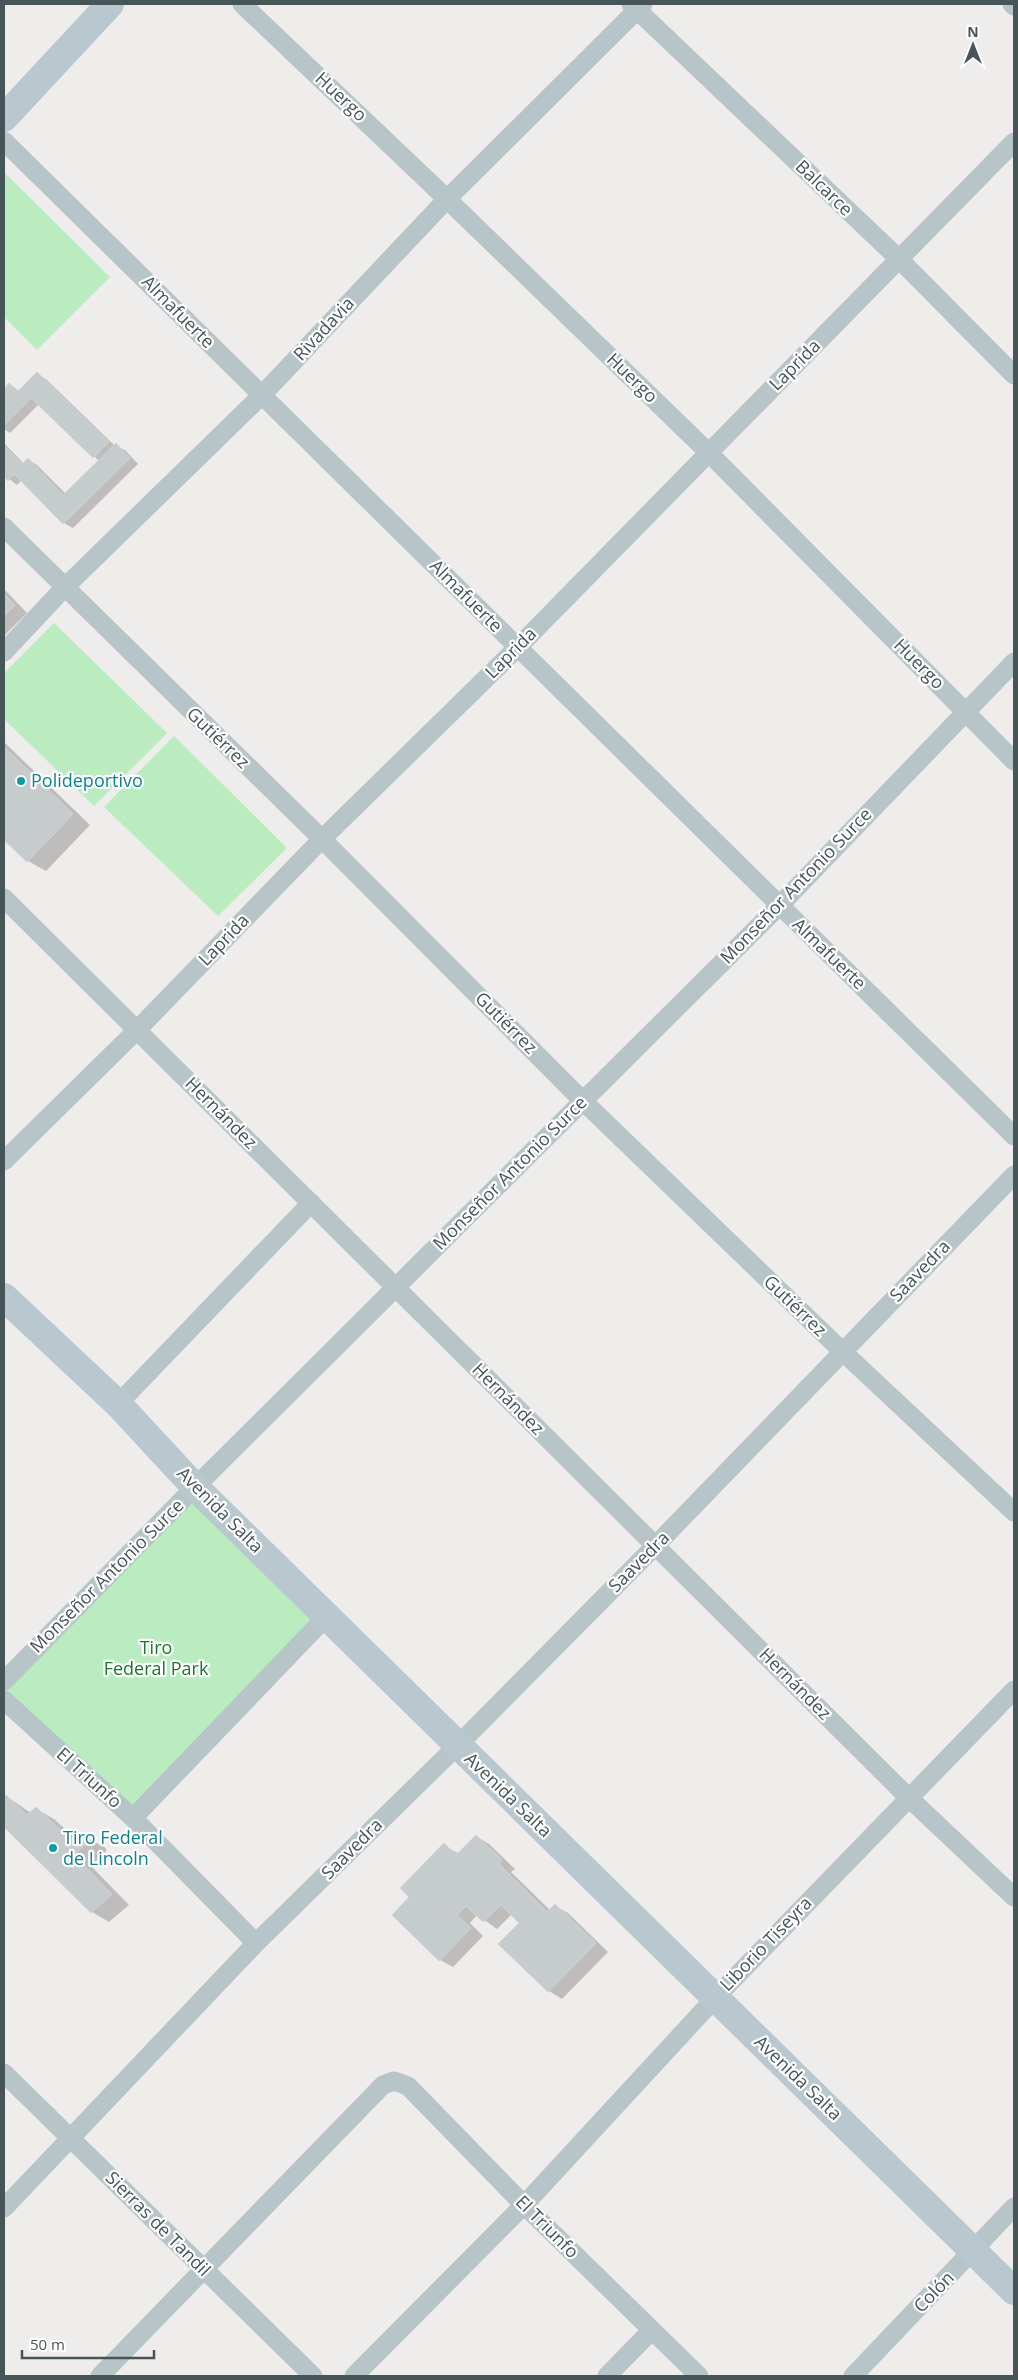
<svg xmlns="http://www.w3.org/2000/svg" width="1018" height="2380" font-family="'Open Sans',sans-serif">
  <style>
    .green { fill: #baecbf }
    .shadow { fill: #0003 }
    .building { fill: #c6cbce; stroke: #d0d4d7 }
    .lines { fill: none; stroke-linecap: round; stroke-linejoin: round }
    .minor { stroke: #b7c5c8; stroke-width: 19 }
    .secondary { stroke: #b8c8ce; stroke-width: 28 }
    .culture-dot { fill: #0f9aa8; stroke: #fff; stroke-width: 2 }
    .labels { text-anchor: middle; stroke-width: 4.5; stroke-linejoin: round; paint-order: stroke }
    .street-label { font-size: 18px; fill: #455558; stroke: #fff }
    .culture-label { font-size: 18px; fill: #0d838f; stroke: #fff; text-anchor: start }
    .park-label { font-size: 18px; fill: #19762d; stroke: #fff }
  </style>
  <rect width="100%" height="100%" fill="#efecec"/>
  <g class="green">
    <polygon points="4,172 110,277 37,350 4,317"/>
    <polygon points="54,623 167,733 94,806 4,719 4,673"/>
    <polygon points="174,736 287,848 218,916 104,807"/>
    <polygon points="195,1487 327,1616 133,1818 4,1700 4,1681"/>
  </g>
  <g class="shadow">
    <polygon points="37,374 46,379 115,446 125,450 138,464 73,528 64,523 22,480 17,485 4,475 4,443 24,464 28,460 37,465 66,494 99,461 39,404 10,433 4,429 4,391 10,385 20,391"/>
    <polygon points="4,589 27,613 4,636"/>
    <polygon points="4,742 90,825 46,871 28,861 4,838"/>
    <polygon points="6,1796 31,1813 36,1809 54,1819 75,1838 80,1834 106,1848 106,1852 91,1866 129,1905 109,1922 92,1912 4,1825 4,1799"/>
    <polygon points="476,1836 489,1844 515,1869 511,1872 550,1910 555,1906 568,1913 608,1952 562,1999 549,1991 521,1923 512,1914 497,1929 477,1915 470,1923 483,1936 453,1967 440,1960 411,1897 444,1845 459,1854"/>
  </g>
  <g class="building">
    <polygon points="37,372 109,442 93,458 31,398 4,425 4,389 9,383 18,391"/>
    <polygon points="116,443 130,458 63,524 14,474 8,481 4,477 4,446 22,464 28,458 63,495"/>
    <polygon points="4,594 15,605 4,616"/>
    <polygon points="4,747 73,814 27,862 4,840"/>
    <polygon points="6,1795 27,1815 36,1807 71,1840 80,1833 86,1834 88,1842 74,1855 112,1894 91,1913 4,1827 4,1797"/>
    <polygon points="476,1835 502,1860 499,1864 547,1912 555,1904 596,1943 548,1992 498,1944 519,1923 501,1905 483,1922 466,1906 457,1915 471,1928 439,1961 392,1915 409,1897 400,1888 444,1843 456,1855"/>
  </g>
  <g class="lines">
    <g class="minor">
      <polyline points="242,4 447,199 708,452 1014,761"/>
      <polyline points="631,4 899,259 1014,375"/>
      <polyline points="1012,4 1014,6"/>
      <polyline points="4,141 1014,1136"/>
      <polyline points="4,527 322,839 582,1100 842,1351 1014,1512"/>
      <polyline points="4,652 64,588 262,395 447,199 643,4"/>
      <polyline points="4,898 908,1797 1014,1897"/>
      <polyline points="4,1161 137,1030 322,839 518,647 1014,142"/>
      <polyline points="118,1404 311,1203"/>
      <polyline points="4,1681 195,1487 779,906 1014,662"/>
      <polyline points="4,1700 133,1818 256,1943"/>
      <polyline points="133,1818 327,1616"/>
      <polyline points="4,2073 313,2376"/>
      <polyline points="4,2208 256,1943 458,1745 655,1546 1014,1175"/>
      <polyline points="100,2376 383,2085 394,2081 408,2086 524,2205 699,2376"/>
      <polyline points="354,2376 524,2205 716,1997 1014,1690"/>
      <polyline points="607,2376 651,2331"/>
      <polyline points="853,2376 1014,2207"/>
    </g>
    <g class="secondary">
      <polyline points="4,118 110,4"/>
      <polyline points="4,1297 118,1404 195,1487 1014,2291"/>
    </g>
  </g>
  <g class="culture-dot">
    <circle cx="21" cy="781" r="5"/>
    <circle cx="53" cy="1848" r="5"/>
  </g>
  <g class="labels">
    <g class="street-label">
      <text transform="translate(341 97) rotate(43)" y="6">Huergo</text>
      <text transform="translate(824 188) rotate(44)" y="6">Balcarce</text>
      <text transform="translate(178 312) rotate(45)" y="6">Almafuerte</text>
      <text transform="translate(324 329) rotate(-47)" y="6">Rivadavia</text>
      <text transform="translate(795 365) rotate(-45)" y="6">Laprida</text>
      <text transform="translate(632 378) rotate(44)" y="6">Huergo</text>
      <text transform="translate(466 596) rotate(45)" y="6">Almafuerte</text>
      <text transform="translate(511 653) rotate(-45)" y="6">Laprida</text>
      <text transform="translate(919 664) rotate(45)" y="6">Huergo</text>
      <text transform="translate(218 738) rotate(44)" y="6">Gutiérrez</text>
      <text transform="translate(796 886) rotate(-46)" y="6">Monseñor Antonio Surce</text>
      <text transform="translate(224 940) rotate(-46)" y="6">Laprida</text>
      <text transform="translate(829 954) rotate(44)" y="6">Almafuerte</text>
      <text transform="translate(506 1023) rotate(45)" y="6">Gutiérrez</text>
      <text transform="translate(221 1113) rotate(45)" y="6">Hernández</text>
      <text transform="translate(510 1173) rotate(-45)" y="6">Monseñor Antonio Surce</text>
      <text transform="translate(920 1271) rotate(-46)" y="6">Saavedra</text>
      <text transform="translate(795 1306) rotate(44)" y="6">Gutiérrez</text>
      <text transform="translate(508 1399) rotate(45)" y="6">Hernández</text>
      <text transform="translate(220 1510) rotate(45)" y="6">Avenida Salta</text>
      <text transform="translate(639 1562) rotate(-45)" y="6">Saavedra</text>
      <text transform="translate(107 1576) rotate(-45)" y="6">Monseñor Antonio Surce</text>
      <text transform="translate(795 1684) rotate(45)" y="6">Hernández</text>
      <text transform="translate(89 1778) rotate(42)" y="6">El Triunfo</text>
      <text transform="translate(508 1795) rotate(44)" y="6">Avenida Salta</text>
      <text transform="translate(352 1849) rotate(-45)" y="6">Saavedra</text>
      <text transform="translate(766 1944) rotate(-46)" y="6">Liborio Tiseyra</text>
      <text transform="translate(798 2078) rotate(44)" y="6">Avenida Salta</text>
      <text transform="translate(158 2224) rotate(45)" y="6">Sierras de Tandil</text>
      <text transform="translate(547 2227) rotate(45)" y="6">El Triunfo</text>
      <text transform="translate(934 2292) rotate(-46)" y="6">Colón</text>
    </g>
    <g class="culture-label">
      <text x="31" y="787">Polideportivo</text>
      <text x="63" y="1844">Tiro Federal<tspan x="63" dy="21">de Lincoln</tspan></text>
    </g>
    <g class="park-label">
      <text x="156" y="1654">Tiro<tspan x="156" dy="21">Federal Park</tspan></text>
    </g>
  </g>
  <rect width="1018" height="2380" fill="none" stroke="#455558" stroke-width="10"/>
  <g transform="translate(973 45)" stroke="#ffffff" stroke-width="4" paint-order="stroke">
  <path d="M0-4L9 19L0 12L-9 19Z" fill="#455558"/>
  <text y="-8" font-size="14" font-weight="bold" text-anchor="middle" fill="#455558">N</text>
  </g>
  <path d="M22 2350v8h132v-8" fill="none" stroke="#455558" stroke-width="2.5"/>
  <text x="30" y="2350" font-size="15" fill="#455558" stroke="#ffffff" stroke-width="4" paint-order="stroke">50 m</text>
</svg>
